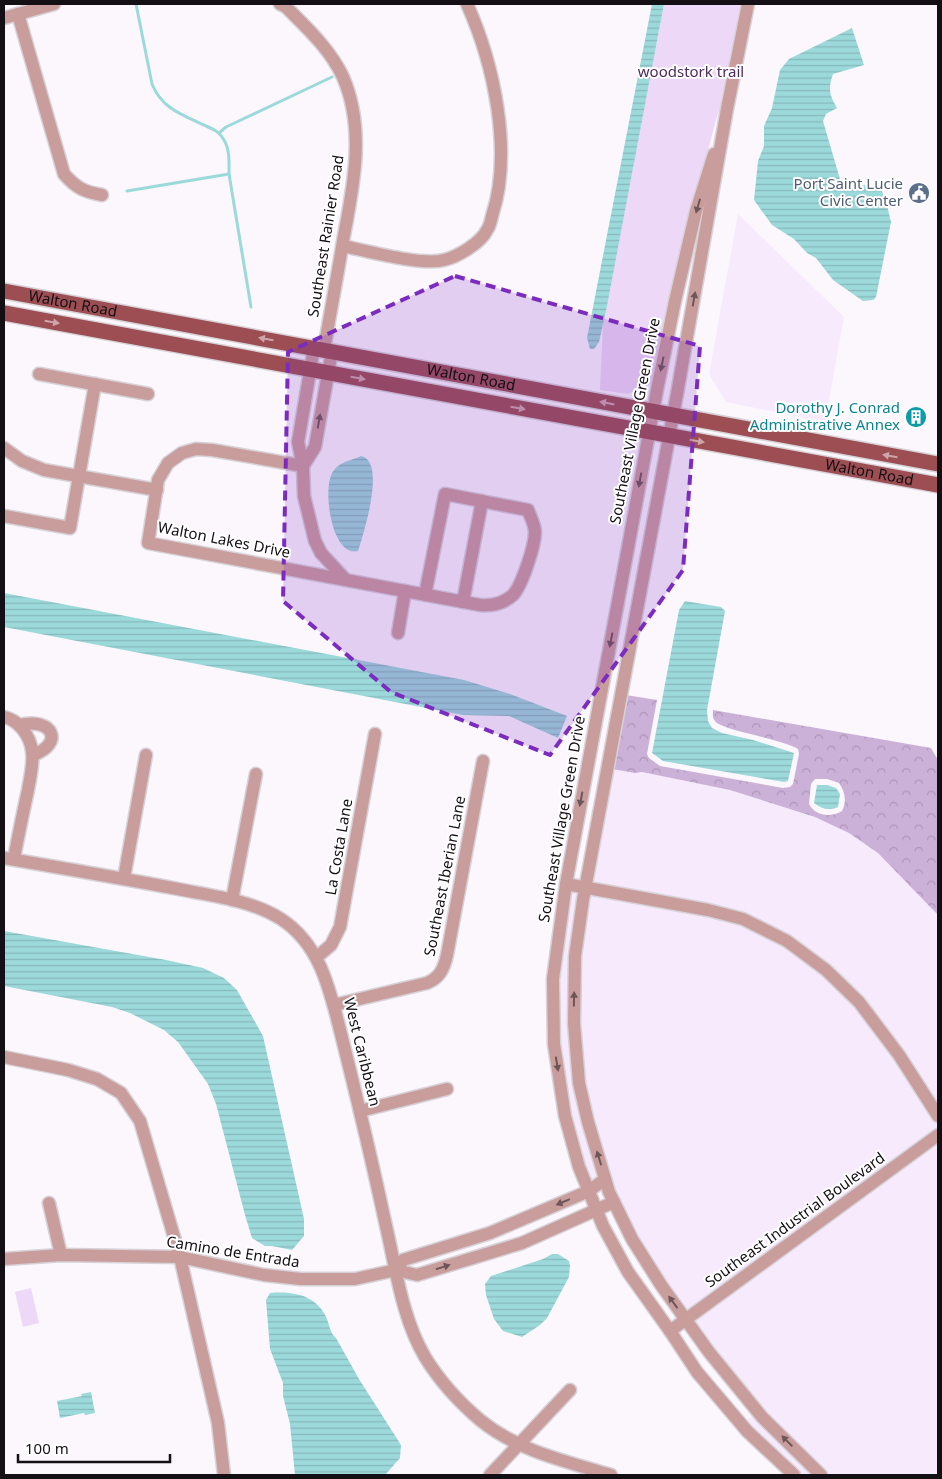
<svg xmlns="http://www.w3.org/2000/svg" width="942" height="1479" font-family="'Noto Sans',sans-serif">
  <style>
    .built { fill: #f7eafd }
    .forest { fill: url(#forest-crowns); fill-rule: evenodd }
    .park { fill: #edd9f7 }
    .water { fill: url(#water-rules) }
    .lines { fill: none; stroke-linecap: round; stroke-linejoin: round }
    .stream { stroke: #9cd9db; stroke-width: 3 }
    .minor-casing { stroke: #d6d2d8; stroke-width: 15 }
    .major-casing { stroke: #d6d2d8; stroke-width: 18 }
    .minor { stroke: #ca9d9d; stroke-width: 12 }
    .major { stroke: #9c4e53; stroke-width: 15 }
    .oneway { fill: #6e5659 }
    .oneway2 { fill: #cea6a9 }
    .marked { fill: #7b2cbf; fill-opacity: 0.2; stroke: #7b2cbf; stroke-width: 4; stroke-dasharray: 10 6; stroke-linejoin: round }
    .labels { text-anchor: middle; stroke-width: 4; stroke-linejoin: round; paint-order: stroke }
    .park-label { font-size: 15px; fill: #4e2b5d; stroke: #fff }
    .service-label { font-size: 15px; fill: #4e5e75; stroke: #fff; text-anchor: end }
    .street-label { font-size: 15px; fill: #130f15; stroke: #fff }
    .culture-label { font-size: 15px; fill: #0d838f; stroke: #fff; text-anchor: end }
  </style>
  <defs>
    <pattern id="forest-crowns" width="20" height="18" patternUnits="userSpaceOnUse" patternTransform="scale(1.25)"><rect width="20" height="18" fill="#cbb0d8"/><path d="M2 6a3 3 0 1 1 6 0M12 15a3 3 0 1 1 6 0" fill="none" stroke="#ad96b8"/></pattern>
    <pattern id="water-rules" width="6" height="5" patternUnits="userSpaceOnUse" patternTransform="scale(1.25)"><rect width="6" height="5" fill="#9cd9db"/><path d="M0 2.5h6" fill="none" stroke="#86b9bb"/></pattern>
  </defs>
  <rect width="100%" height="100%" fill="#fbf7fd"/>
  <g class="built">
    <polygon points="738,214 844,317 825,422 726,402 709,374"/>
    <polygon points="612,769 635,773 642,772 730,790 815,817 849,833 878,853 914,889 938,915 938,1106 829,965 790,936 744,913 709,904 591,882"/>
    <polygon points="570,891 579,892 568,1024 599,1177 591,1183 584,1165 570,1114 561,1051 561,956"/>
    <polygon points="589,894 707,915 741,924 785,947 822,974 855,1006 894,1059 938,1126 687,1312 665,1281 636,1236 611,1181 593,1120 584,1082 579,1022 581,956"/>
    <polygon points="938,1141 938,1475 829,1475 766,1412 713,1348 694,1321"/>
    <polygon points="753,1415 813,1475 803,1475 751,1427 746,1421"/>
  </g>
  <path class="forest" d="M 626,695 L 657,700 L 647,754 L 649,758 L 660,766 L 783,788 L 790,787 L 793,784 L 799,754 L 798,749 C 783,739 720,730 715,721 C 712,718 713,714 713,710 L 931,748 L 938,760 L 938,915 L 878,853 L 849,833 L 815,817 L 730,790 L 642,772 L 635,773 L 612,769 ZM 815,779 L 827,779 L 839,783 C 845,792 847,801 842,811 C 831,818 815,816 809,804 L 811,784 Z"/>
  <g class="park">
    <polygon points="664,4 744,4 728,81 716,120 672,286 653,383 628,394 600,390 603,323"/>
    <polygon points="31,1288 39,1323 23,1327 15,1292"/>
  </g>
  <g class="water">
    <polygon points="652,4 664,4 606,311 599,342 594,349 590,349 587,338"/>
    <path d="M 852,28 L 864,65 L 833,74 C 828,88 829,95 837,108 L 826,114 L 823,121 L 842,186 L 846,190 L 865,185 L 867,190 L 881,189 L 886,201 L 891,222 L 876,297 L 873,300 L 863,301 L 833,280 L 816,258 L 807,253 L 794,239 L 772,225 L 754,200 L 758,161 L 764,146 L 764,126 L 772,108 L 780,70 L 789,59 Z"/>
    <path d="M 361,456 C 387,461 363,535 358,551 C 331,558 321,485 334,470 C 341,461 351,461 361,456 Z"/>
    <polygon points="4,593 464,680 510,694 567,716 558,738 509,716 463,715 4,627"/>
    <polygon points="685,601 721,607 725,611 707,710 708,721 712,728 722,733 753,740 794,753 788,781 784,782 663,761 652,753 679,610"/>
    <path d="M 817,785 L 827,785 L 836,788 L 840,794 L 838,807 C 830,811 821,809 814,803 Z"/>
    <polygon points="4,931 166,960 203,968 224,978 237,990 263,1036 304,1219 304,1236 292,1250 272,1246 265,1246 252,1238 245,1215 216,1104 208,1084 178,1042 164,1030 130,1013 112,1007 4,986"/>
    <polygon points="552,1254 558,1254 569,1261 570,1266 569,1277 547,1318 540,1325 522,1337 503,1331 494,1319 486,1295 485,1284 491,1276 543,1259"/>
    <path d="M 270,1293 C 293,1291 316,1295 326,1317 C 330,1325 329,1332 336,1338 L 359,1379 L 401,1445 L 400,1458 L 385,1475 L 295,1475 L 290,1424 L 283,1396 L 283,1383 L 270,1349 L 266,1300 Z"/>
    <polygon points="91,1392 95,1413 85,1415 84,1413 60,1418 57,1401 82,1396 81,1394"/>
  </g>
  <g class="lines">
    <g class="stream">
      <path d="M 136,4 L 152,84 C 162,109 183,115 206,126 C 213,129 220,132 224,140 C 230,150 229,163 229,174 L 251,307"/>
      <polyline points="219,133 226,127 332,77"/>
      <polyline points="127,191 229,174"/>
    </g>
    <g class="minor-casing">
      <g id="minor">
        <path d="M 280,4 L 286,7 C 307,28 330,49 343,77 C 366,130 353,188 343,241 C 337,278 330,314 324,350"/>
        <polyline points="748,4 727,109 677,394 583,900 575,956 574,1023 579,1083 588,1122 609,1192 632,1239 661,1285 709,1352 762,1417 821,1475"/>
        <path d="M 18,14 L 64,174 C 76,188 85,192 102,195"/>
        <polyline points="4,18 54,4"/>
        <polyline points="714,154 696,211 675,301 657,390 566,884 553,979 554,1044 565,1116 579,1167 603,1226 628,1272 670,1331 697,1372 747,1431 794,1475"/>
        <path d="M 343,246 C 368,251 421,266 444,260 C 457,257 481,243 487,230 C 490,226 491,220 492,216 C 513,152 494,64 467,4"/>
        <polyline points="314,348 298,442 303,466 304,496 315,541 321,553 345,579"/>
        <polyline points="39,374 148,394"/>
        <polyline points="4,448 22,461 44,470 157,490"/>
        <path d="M 303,466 L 212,450 L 196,449 L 182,453 L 168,463 L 158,480 L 148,543 L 480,605 C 492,606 504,603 513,595 C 522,585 535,546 535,532 C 535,525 530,516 528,510 L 445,494 L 425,595"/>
        <polyline points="303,466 315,447 332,351"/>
        <polyline points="4,516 70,528 95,384"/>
        <polyline points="463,602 482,501"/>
        <polyline points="398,633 405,591"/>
        <path d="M 4,717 C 19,720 30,736 32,751 C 34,763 30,778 28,790 C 23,813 18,836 14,859"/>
        <path d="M 19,725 C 54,717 64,744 33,755"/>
        <path d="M 4,858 C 62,868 120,878 178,889 C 213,896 251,900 281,919 C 321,945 330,991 341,1034 C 357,1098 372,1161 386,1226 C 396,1269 402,1318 425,1357 C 439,1380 460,1403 480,1420 C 518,1451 565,1461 611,1475"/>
        <polyline points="124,878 146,755"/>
        <polyline points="566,884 708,910 743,919 787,941 826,970 859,1002 899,1055 938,1116"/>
        <polyline points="232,900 256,774"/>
        <polyline points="317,957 331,945 340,927 375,734"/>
        <path d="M 334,1005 L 427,983 C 440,978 444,968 447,955 L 483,761"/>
        <polyline points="4,1057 68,1070 97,1079 121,1093 140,1121 180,1257 218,1423 224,1475"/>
        <polyline points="360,1111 447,1089"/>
        <polyline points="49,1203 61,1255"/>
        <polyline points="4,1259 61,1255 180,1257 264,1275 301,1279 355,1279 396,1270 417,1275 522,1243 614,1202"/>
        <polyline points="396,1270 403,1260 490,1233 589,1191 605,1179"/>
        <polyline points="670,1331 938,1135"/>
        <polyline points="490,1475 570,1390"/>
      </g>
    </g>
    <g class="major-casing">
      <g id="major">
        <path id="s1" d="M 4,291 L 938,464"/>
        <path id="s2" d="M 4,313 L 938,485"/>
      </g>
    </g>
    <use href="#minor" class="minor"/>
    <use href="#major" class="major"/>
  </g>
  <defs><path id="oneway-solid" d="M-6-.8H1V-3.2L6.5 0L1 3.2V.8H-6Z" transform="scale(1.25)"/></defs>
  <g class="oneway">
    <use href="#oneway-solid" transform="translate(698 206) rotate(106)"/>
    <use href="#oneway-solid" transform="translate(694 299) rotate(-80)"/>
    <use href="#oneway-solid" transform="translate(662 364) rotate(102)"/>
    <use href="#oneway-solid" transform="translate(319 421) rotate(-80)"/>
    <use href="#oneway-solid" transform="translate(640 480) rotate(100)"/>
    <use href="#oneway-solid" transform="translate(611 640) rotate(101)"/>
    <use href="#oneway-solid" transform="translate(581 799) rotate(101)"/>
    <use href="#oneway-solid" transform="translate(574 999) rotate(-89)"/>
    <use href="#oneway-solid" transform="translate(557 1064) rotate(81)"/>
    <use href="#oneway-solid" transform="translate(599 1158) rotate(-107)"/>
    <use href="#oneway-solid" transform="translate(563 1202) rotate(157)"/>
    <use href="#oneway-solid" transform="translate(443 1267) rotate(-17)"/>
    <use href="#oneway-solid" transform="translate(673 1302) rotate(-126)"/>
    <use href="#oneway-solid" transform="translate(787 1441) rotate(-135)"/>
  </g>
  <g class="oneway2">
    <use href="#oneway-solid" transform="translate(52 322) rotate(10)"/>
    <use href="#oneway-solid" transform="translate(266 339) rotate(-170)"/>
    <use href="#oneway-solid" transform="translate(358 378) rotate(10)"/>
    <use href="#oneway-solid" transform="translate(607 403) rotate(-169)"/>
    <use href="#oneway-solid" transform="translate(518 408) rotate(10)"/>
    <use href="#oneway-solid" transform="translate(697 441) rotate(10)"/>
    <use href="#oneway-solid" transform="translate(890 456) rotate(-170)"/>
  </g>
  <path class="marked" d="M 455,276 L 700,346 L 683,570 L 550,755 L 391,692 L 283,601 L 288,352 Z"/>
  <defs>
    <g id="civic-disc" transform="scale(1.125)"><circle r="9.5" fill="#5c6f8a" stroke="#fff"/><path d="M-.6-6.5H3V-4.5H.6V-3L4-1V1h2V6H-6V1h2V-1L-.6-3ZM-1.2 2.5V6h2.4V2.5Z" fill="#fff"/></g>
    <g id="building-disc" transform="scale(1.125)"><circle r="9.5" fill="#0f9aa8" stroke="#fff"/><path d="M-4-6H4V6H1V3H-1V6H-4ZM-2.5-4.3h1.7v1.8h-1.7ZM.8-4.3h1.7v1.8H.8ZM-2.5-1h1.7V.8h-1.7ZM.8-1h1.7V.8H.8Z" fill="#fff"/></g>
  </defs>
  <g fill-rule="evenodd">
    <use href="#civic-disc" x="919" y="193"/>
    <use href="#building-disc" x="916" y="417"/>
  </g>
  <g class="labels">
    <g class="park-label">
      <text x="691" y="77">woodstork trail</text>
    </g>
    <g class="service-label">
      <text x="903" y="189">Port Saint Lucie<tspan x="903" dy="17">Civic Center</tspan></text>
    </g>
    <g class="street-label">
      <text transform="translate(326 236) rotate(-81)" y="5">Southeast Rainier Road</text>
      <text dy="5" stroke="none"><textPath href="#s1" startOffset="70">Walton Road</textPath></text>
      <text dy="5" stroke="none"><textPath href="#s1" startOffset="475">Walton Road</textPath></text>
      <text transform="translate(635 421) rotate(-79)" y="5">Southeast Village Green Drive</text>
      <text dy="5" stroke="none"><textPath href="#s2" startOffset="880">Walton Road</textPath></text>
      <text transform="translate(224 540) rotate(11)" y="5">Walton Lakes Drive</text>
      <text transform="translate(562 819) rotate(-80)" y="5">Southeast Village Green Drive</text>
      <text transform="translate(339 847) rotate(-80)" y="5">La Costa Lane</text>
      <text transform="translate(445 876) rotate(-79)" y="5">Southeast Iberian Lane</text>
      <text transform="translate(362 1052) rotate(76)" y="5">West Caribbean</text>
      <text transform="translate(795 1220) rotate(-36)" y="5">Southeast Industrial Boulevard</text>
      <text transform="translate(233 1252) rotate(9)" y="5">Camino de Entrada</text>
    </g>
    <g class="culture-label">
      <text x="900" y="413">Dorothy J. Conrad<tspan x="900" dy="17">Administrative Annex</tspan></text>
    </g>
  </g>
  <rect width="942" height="1479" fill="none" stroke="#130f15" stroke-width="10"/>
  <path d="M18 1454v8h152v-8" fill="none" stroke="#130f15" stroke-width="2.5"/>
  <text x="25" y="1454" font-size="15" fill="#130f15" stroke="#ffffff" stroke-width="4" paint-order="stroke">100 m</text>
</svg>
